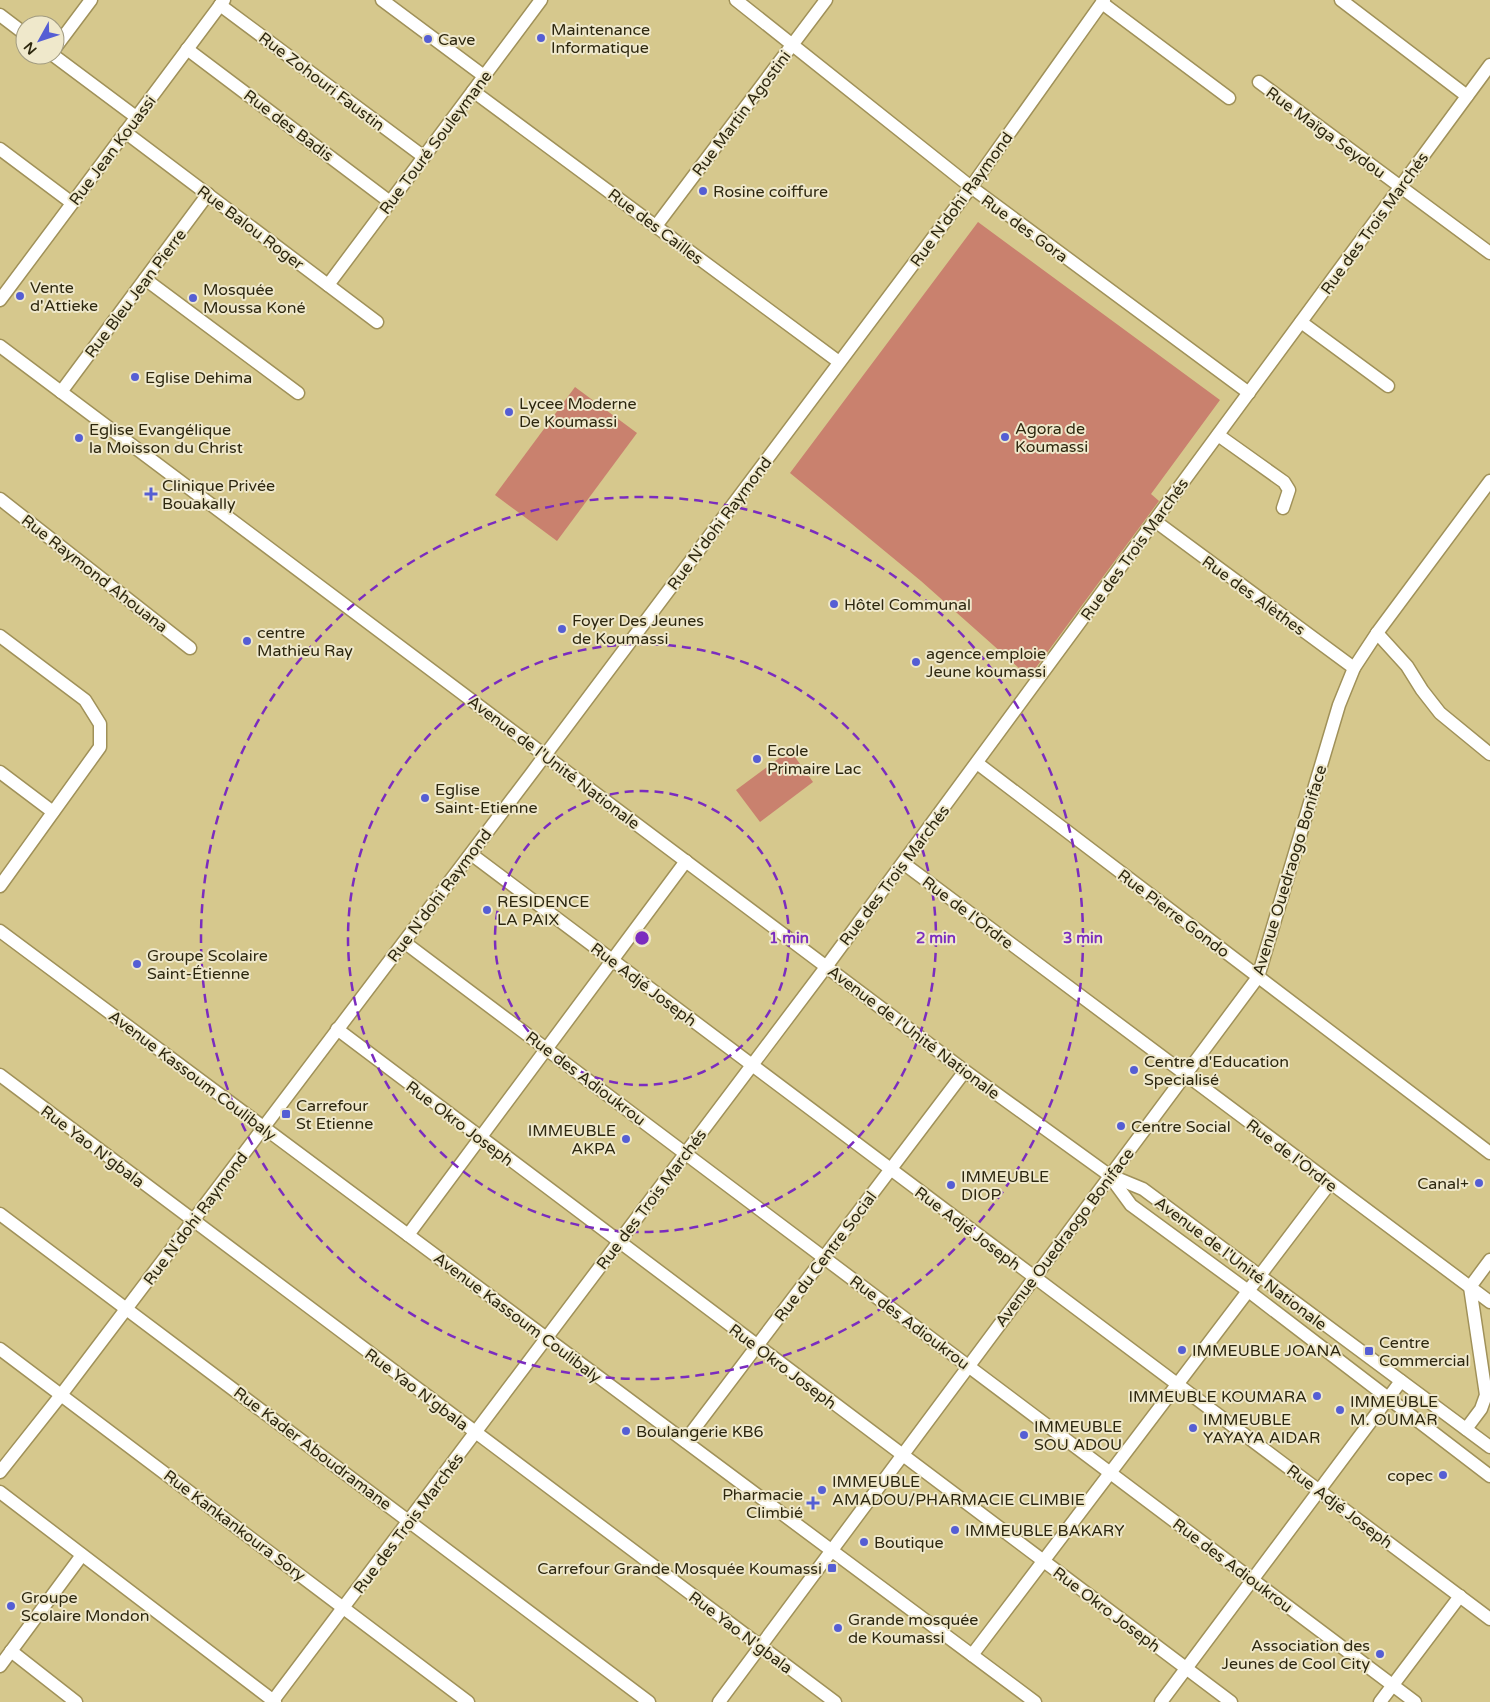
<svg xmlns="http://www.w3.org/2000/svg" width="1490" height="1702" font-family="'Varela Round',sans-serif">
  <style>
    .green { fill: #c9816e }
    .lines { fill: none; stroke-linecap: round; stroke-linejoin: round }
    .minor-casing { stroke: #a09159; stroke-width: 15 }
    .minor { stroke: #fff; stroke-width: 12 }
    .ring { fill: none; stroke: #7b2cbf; stroke-width: 2.5; stroke-dasharray: 9 6 }
    .poi-dot { fill: #555ed4; stroke: #efe8cb; stroke-width: 2 }
    .labels { text-anchor: middle; stroke-width: 4; stroke-linejoin: round; paint-order: stroke }
    .poi-label { font-size: 16px; fill: #2d270f; stroke: #efe8cb; text-anchor: start }
    .street-label { font-size: 16px; fill: #2d270f; stroke: #efe8cb }
    .centre { fill: #7b2cbf; stroke: #efe8cb; stroke-width: 2.5 }
    .ring-label { font-size: 15px; text-anchor: middle; font-weight: bold; fill: #7b2cbf; stroke: #efe8cb; stroke-width: 4; stroke-linejoin: round; paint-order: stroke }
  </style>
  <rect width="100%" height="100%" fill="#d6c88d"/>
  <g class="green">
    <polygon points="978,222 1220,400 1151,494 1159,501 1029,677 921,581 790,473"/>
    <polygon points="575,387 637,433 557,541 495,495"/>
    <polygon points="790,750 813,782 760,822 736,790"/>
  </g>
  <g class="lines">
    <g class="minor-casing">
      <g id="minor">
        <polyline points="382,0 484,76"/>
        <polyline points="736,0 971,187 1249,393"/>
        <polyline points="1341,0 1467,96"/>
        <polyline points="1102,3 1229,98"/>
        <polyline points="220,5 424,157"/>
        <polyline points="0,15 25,34"/>
        <polyline points="55,48 91,0"/>
        <polyline points="187,49 390,202"/>
        <polyline points="53,55 136,117"/>
        <polyline points="1259,82 1490,253"/>
        <polyline points="473,91 839,362"/>
        <polyline points="125,132 377,322"/>
        <polyline points="0,149 72,203"/>
        <polyline points="656,226 826,0"/>
        <polyline points="145,279 298,393"/>
        <polyline points="328,285 541,0"/>
        <polyline points="0,300 224,0"/>
        <polyline points="1301,322 1388,386"/>
        <polyline points="0,346 965,1071 1109,1175 1143,1189 1490,1447"/>
        <polyline points="61,392 208,194"/>
        <polyline points="1218,435 1284,482 1289,490 1283,508"/>
        <polyline points="0,499 190,648"/>
        <polyline points="1155,521 1354,668"/>
        <polyline points="1377,633 1407,666 1422,690 1440,713 1490,754"/>
        <polyline points="0,636 85,700 100,724 100,747 0,886"/>
        <polyline points="977,763 1490,1153"/>
        <polyline points="0,772 53,812"/>
        <polyline points="471,854 1490,1619"/>
        <polyline points="903,863 1490,1302"/>
        <polyline points="0,931 1035,1702"/>
        <polyline points="404,942 1415,1702"/>
        <polyline points="337,1029 1231,1702"/>
        <polyline points="0,1075 835,1702"/>
        <polyline points="1109,1175 1131,1205 1251,1293 1490,1476"/>
        <polyline points="0,1214 649,1702"/>
        <polyline points="408,1235 686,861"/>
        <polyline points="0,1349 468,1702"/>
        <polyline points="1466,1429 1481,1409 1486,1395 1470,1287 1490,1260"/>
        <polyline points="685,1441 965,1071"/>
        <polyline points="0,1472 61,1395 531,774 971,187 1104,0"/>
        <polyline points="0,1492 275,1702"/>
        <polyline points="11,1651 76,1702"/>
        <polyline points="972,1655 1330,1183"/>
        <polyline points="0,1666 82,1555"/>
        <polyline points="272,1702 826,967 1490,65"/>
        <polyline points="719,1702 1258,977 1339,705 1354,668 1377,633 1490,481"/>
        <polyline points="1161,1702 1401,1381"/>
        <polyline points="1380,1702 1460,1596"/>
      </g>
    </g>
    <use href="#minor" class="minor"/>
  </g>
  <g class="ring">
    <circle cx="642" cy="938" r="147"/>
    <circle cx="642" cy="938" r="294"/>
    <circle cx="642" cy="938" r="441"/>
  </g>
  <g class="poi-dot">
    <circle cx="541" cy="38" r="5"/>
    <circle cx="428" cy="39" r="5"/>
    <circle cx="703" cy="191" r="5"/>
    <circle cx="20" cy="296" r="5"/>
    <circle cx="193" cy="298" r="5"/>
    <circle cx="135" cy="377" r="5"/>
    <circle cx="509" cy="412" r="5"/>
    <circle cx="1005" cy="437" r="5"/>
    <circle cx="79" cy="438" r="5"/>
    <path d="M148.5 486.5h5v5h5v5h-5v5h-5v-5h-5v-5h5z"/>
    <circle cx="834" cy="604" r="5"/>
    <circle cx="562" cy="629" r="5"/>
    <circle cx="247" cy="641" r="5"/>
    <circle cx="916" cy="662" r="5"/>
    <circle cx="757" cy="759" r="5"/>
    <circle cx="425" cy="798" r="5"/>
    <circle cx="487" cy="910" r="5"/>
    <circle cx="137" cy="964" r="5"/>
    <circle cx="1134" cy="1070" r="5"/>
    <rect x="281" y="1109" width="10" height="10" rx="2.5"/>
    <circle cx="1121" cy="1126" r="5"/>
    <circle cx="626" cy="1139" r="5"/>
    <circle cx="1479" cy="1183" r="5"/>
    <circle cx="951" cy="1185" r="5"/>
    <circle cx="1182" cy="1350" r="5"/>
    <rect x="1364" y="1346" width="10" height="10" rx="2.5"/>
    <circle cx="1317" cy="1396" r="5"/>
    <circle cx="1340" cy="1410" r="5"/>
    <circle cx="1193" cy="1428" r="5"/>
    <circle cx="626" cy="1431" r="5"/>
    <circle cx="1024" cy="1435" r="5"/>
    <circle cx="1443" cy="1475" r="5"/>
    <circle cx="822" cy="1490" r="5"/>
    <path d="M810.5 1495.5h5v5h5v5h-5v5h-5v-5h-5v-5h5z"/>
    <circle cx="955" cy="1530" r="5"/>
    <circle cx="864" cy="1542" r="5"/>
    <rect x="827" y="1563" width="10" height="10" rx="2.5"/>
    <circle cx="11" cy="1606" r="5"/>
    <circle cx="838" cy="1628" r="5"/>
    <circle cx="1380" cy="1654" r="5"/>
  </g>
  <g class="labels">
    <g class="poi-label">
      <text x="551" y="35">Maintenance<tspan x="551" dy="18">Informatique</tspan></text>
      <text x="438" y="45">Cave</text>
      <text x="713" y="197">Rosine coiffure</text>
      <text x="30" y="293">Vente<tspan x="30" dy="18">d'Attieke</tspan></text>
      <text x="203" y="295">Mosquée<tspan x="203" dy="18">Moussa Koné</tspan></text>
      <text x="145" y="383">Eglise Dehima</text>
      <text x="519" y="409">Lycee Moderne<tspan x="519" dy="18">De Koumassi</tspan></text>
      <text x="1015" y="434">Agora de<tspan x="1015" dy="18">Koumassi</tspan></text>
      <text x="89" y="435">Eglise Evangélique<tspan x="89" dy="18">la Moisson du Christ</tspan></text>
      <text x="162" y="491">Clinique Privée<tspan x="162" dy="18">Bouakally</tspan></text>
      <text x="844" y="610">Hôtel Communal</text>
      <text x="572" y="626">Foyer Des Jeunes<tspan x="572" dy="18">de Koumassi</tspan></text>
      <text x="257" y="638">centre<tspan x="257" dy="18">Mathieu Ray</tspan></text>
      <text x="926" y="659">agence emploie<tspan x="926" dy="18">Jeune koumassi</tspan></text>
      <text x="767" y="756">Ecole<tspan x="767" dy="18">Primaire Lac</tspan></text>
      <text x="435" y="795">Eglise<tspan x="435" dy="18">Saint-Etienne</tspan></text>
      <text x="497" y="907">RESIDENCE<tspan x="497" dy="18">LA PAIX</tspan></text>
      <text x="147" y="961">Groupe Scolaire<tspan x="147" dy="18">Saint-Étienne</tspan></text>
      <text x="1144" y="1067">Centre d'Education<tspan x="1144" dy="18">Specialisé</tspan></text>
      <text x="296" y="1111">Carrefour<tspan x="296" dy="18">St Etienne</tspan></text>
      <text x="1131" y="1132">Centre Social</text>
      <text x="616" y="1136" text-anchor="end">IMMEUBLE<tspan x="616" dy="18">AKPA</tspan></text>
      <text x="961" y="1182">IMMEUBLE<tspan x="961" dy="18">DIOP</tspan></text>
      <text x="1469" y="1189" text-anchor="end">Canal+</text>
      <text x="1379" y="1348">Centre<tspan x="1379" dy="18">Commercial</tspan></text>
      <text x="1192" y="1356">IMMEUBLE JOANA</text>
      <text x="1307" y="1402" text-anchor="end">IMMEUBLE KOUMARA</text>
      <text x="1350" y="1407">IMMEUBLE<tspan x="1350" dy="18">M. OUMAR</tspan></text>
      <text x="1203" y="1425">IMMEUBLE<tspan x="1203" dy="18">YAYAYA AIDAR</tspan></text>
      <text x="1034" y="1432">IMMEUBLE<tspan x="1034" dy="18">SOU ADOU</tspan></text>
      <text x="636" y="1437">Boulangerie KB6</text>
      <text x="1433" y="1481" text-anchor="end">copec</text>
      <text x="832" y="1487">IMMEUBLE<tspan x="832" dy="18">AMADOU/PHARMACIE CLIMBIE</tspan></text>
      <text x="803" y="1500" text-anchor="end">Pharmacie<tspan x="803" dy="18">Climbié</tspan></text>
      <text x="965" y="1536">IMMEUBLE BAKARY</text>
      <text x="874" y="1548">Boutique</text>
      <text x="822" y="1574" text-anchor="end">Carrefour Grande Mosquée Koumassi</text>
      <text x="21" y="1603">Groupe<tspan x="21" dy="18">Scolaire Mondon</tspan></text>
      <text x="848" y="1625">Grande mosquée<tspan x="848" dy="18">de Koumassi</tspan></text>
      <text x="1370" y="1651" text-anchor="end">Association des<tspan x="1370" dy="18">Jeunes de Cool City</tspan></text>
    </g>
    <g class="street-label">
      <text transform="translate(322 81) rotate(37)" y="6">Rue Zohouri Faustin</text>
      <text transform="translate(741 113) rotate(-53)" y="6">Rue Martin Agostini</text>
      <text transform="translate(289 125) rotate(37)" y="6">Rue des Badis</text>
      <text transform="translate(1326 132) rotate(36)" y="6">Rue Maïga Seydou</text>
      <text transform="translate(435 142) rotate(-53)" y="6">Rue Touré Souleymane</text>
      <text transform="translate(112 150) rotate(-53)" y="6">Rue Jean Kouassi</text>
      <text transform="translate(961 199) rotate(-54)" y="6">Rue N'dohi Raymond</text>
      <text transform="translate(1374 223) rotate(-54)" y="6">Rue des Trois Marchés</text>
      <text transform="translate(656 226) rotate(37)" y="6">Rue des Cailles</text>
      <text transform="translate(251 227) rotate(37)" y="6">Rue Balou Roger</text>
      <text transform="translate(1025 228) rotate(36)" y="6">Rue des Gora</text>
      <text transform="translate(135 293) rotate(-53)" y="6">Rue Bleu Jean Pierre</text>
      <text transform="translate(719 523) rotate(-53)" y="6">Rue N'dohi Raymond</text>
      <text transform="translate(1134 549) rotate(-54)" y="6">Rue des Trois Marchés</text>
      <text transform="translate(95 573) rotate(38)" y="6">Rue Raymond Ahouana</text>
      <text transform="translate(1254 595) rotate(36)" y="6">Rue des Alèthes</text>
      <text transform="translate(554 762) rotate(37)" y="6">Avenue de l'Unité Nationale</text>
      <text transform="translate(1289 870) rotate(-73)" y="6">Avenue Ouedraogo Boniface</text>
      <text transform="translate(894 875) rotate(-53)" y="6">Rue des Trois Marchés</text>
      <text transform="translate(439 895) rotate(-53)" y="6">Rue N'dohi Raymond</text>
      <text transform="translate(968 912) rotate(37)" y="6">Rue de l'Ordre</text>
      <text transform="translate(1174 913) rotate(37)" y="6">Rue Pierre Gondo</text>
      <text transform="translate(644 984) rotate(37)" y="6">Rue Adjé Joseph</text>
      <text transform="translate(914 1032) rotate(37)" y="6">Avenue de l'Unité Nationale</text>
      <text transform="translate(193 1075) rotate(37)" y="6">Avenue Kassoum Coulibaly</text>
      <text transform="translate(586 1078) rotate(37)" y="6">Rue des Adioukrou</text>
      <text transform="translate(460 1123) rotate(37)" y="6">Rue Okro Joseph</text>
      <text transform="translate(93 1146) rotate(37)" y="6">Rue Yao N'gbala</text>
      <text transform="translate(1292 1155) rotate(37)" y="6">Rue de l'Ordre</text>
      <text transform="translate(651 1199) rotate(-53)" y="6">Rue des Trois Marchés</text>
      <text transform="translate(195 1218) rotate(-53)" y="6">Rue N'dohi Raymond</text>
      <text transform="translate(968 1228) rotate(37)" y="6">Rue Adjé Joseph</text>
      <text transform="translate(1064 1237) rotate(-53)" y="6">Avenue Ouedraogo Boniface</text>
      <text transform="translate(825 1256) rotate(-53)" y="6">Rue du Centre Social</text>
      <text transform="translate(1241 1263) rotate(37)" y="6">Avenue de l'Unité Nationale</text>
      <text transform="translate(518 1317) rotate(37)" y="6">Avenue Kassoum Coulibaly</text>
      <text transform="translate(910 1322) rotate(37)" y="6">Rue des Adioukrou</text>
      <text transform="translate(783 1366) rotate(37)" y="6">Rue Okro Joseph</text>
      <text transform="translate(417 1389) rotate(37)" y="6">Rue Yao N'gbala</text>
      <text transform="translate(313 1448) rotate(37)" y="6">Rue Kader Aboudramane</text>
      <text transform="translate(1340 1506) rotate(37)" y="6">Rue Adjé Joseph</text>
      <text transform="translate(408 1523) rotate(-53)" y="6">Rue des Trois Marchés</text>
      <text transform="translate(235 1525) rotate(37)" y="6">Rue Kankankoura Sory</text>
      <text transform="translate(1233 1565) rotate(37)" y="6">Rue des Adioukrou</text>
      <text transform="translate(1107 1609) rotate(37)" y="6">Rue Okro Joseph</text>
      <text transform="translate(741 1632) rotate(37)" y="6">Rue Yao N'gbala</text>
    </g>
  </g>
  <circle cx="642" cy="938" r="8" class="centre"/>
  <g class="ring-label">
    <text x="789" y="943">1 min</text>
    <text x="936" y="943">2 min</text>
    <text x="1083" y="943">3 min</text>
  </g>
  <g transform="translate(40 40) rotate(230)"><circle r="24" fill="#efe8cb" stroke="#a19b80"/>
  <path d="M0-4L9 19L0 12L-9 19Z" fill="#555ed4"/>
  <text y="-8" font-size="14" font-weight="bold" text-anchor="middle" fill="#2d270f">N</text>
  </g>
</svg>
